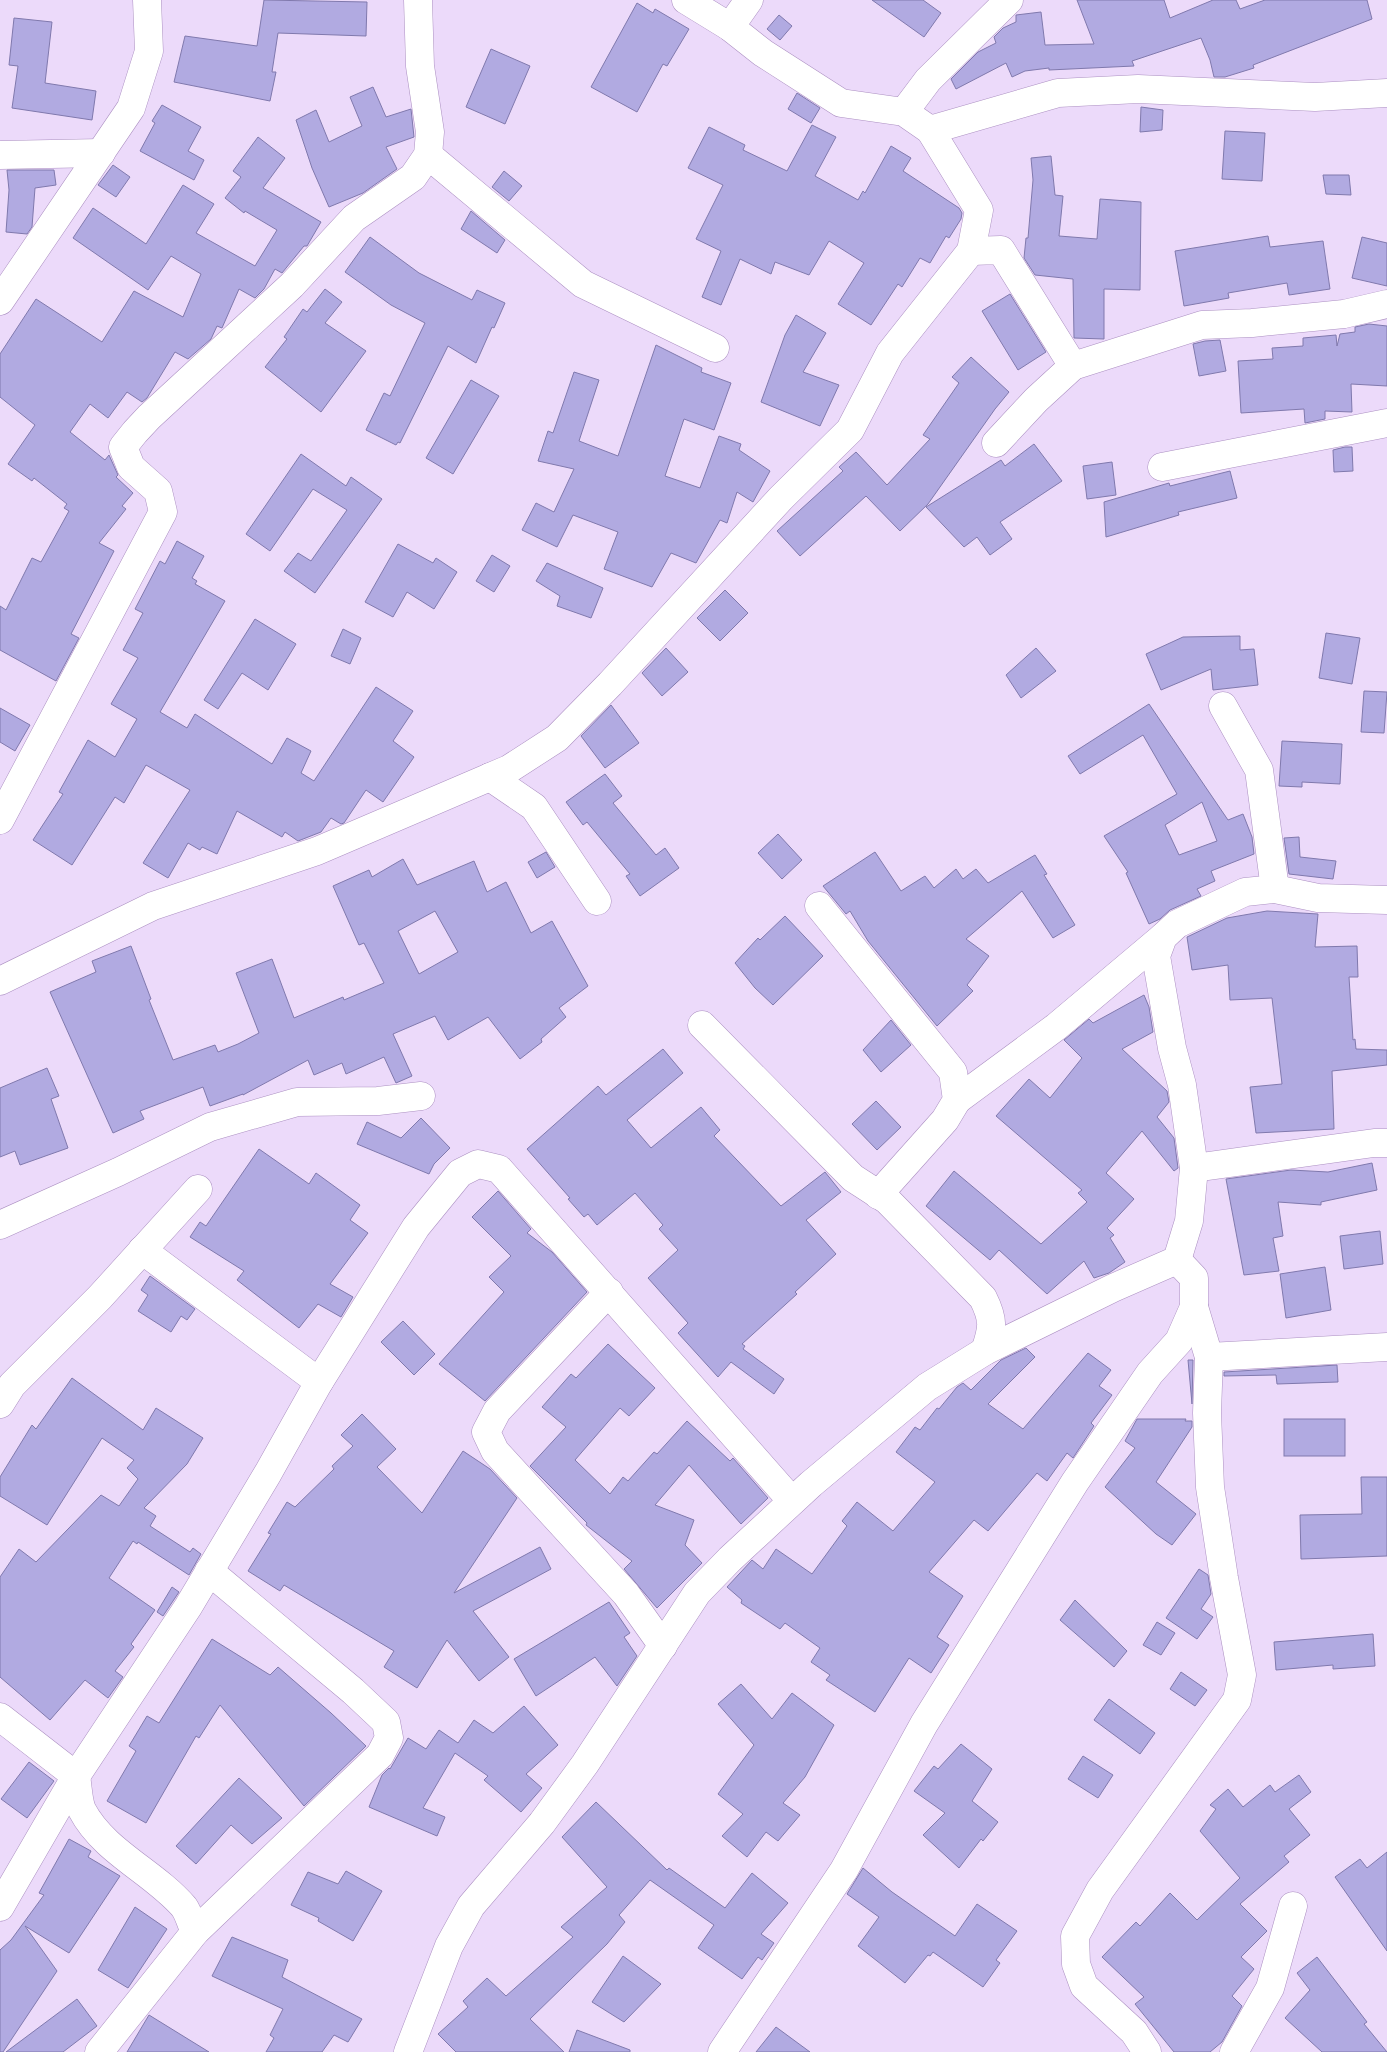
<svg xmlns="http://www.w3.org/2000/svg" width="1387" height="2052" font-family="Figtree,sans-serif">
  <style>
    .building { fill: #b1aae1; stroke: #8079ad; fill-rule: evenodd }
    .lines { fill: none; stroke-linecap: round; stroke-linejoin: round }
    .minor-casing { stroke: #ac90c2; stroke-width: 29 }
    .minor { stroke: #fff; stroke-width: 28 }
  </style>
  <rect width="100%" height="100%" fill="#ecdafa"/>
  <g class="building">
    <polygon points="264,0 367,2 366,36 278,33 272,72 276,72 270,101 174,82 185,36 257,46"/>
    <polygon points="872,0 923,0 941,13 924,37"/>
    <polygon points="1077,0 1164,0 1170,18 1213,0 1236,0 1240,9 1265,0 1367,0 1372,19 1253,65 1254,68 1225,77 1214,77 1210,60 1201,38 1132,61 1134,66 1049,70 1049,68 1025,71 1012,77 1006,63 956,89 951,79 978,52 996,43 994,37 1003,28 1016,22 1016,15 1041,12 1045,45 1094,44"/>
    <polygon points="637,3 653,13 655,9 689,29 667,66 663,64 637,112 591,87"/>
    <polygon points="779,15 792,26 780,40 767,29"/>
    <polygon points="14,18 52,22 45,83 96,91 92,120 12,108 18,66 9,65"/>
    <polygon points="491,49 530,66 505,124 466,107"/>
    <polygon points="373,87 386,117 411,109 414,137 386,147 397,169 363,193 329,207 312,168 296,120 316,110 329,142 362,126 350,97"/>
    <polygon points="797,93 820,108 811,123 788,109"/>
    <polygon points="162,105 201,127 188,151 204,160 194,180 140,151 155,123 152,121"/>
    <polygon points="1141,107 1163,110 1162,130 1140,132"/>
    <polygon points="812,125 836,137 815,176 858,200 863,191 865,193 891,146 911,158 903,171 959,208 962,213 961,219 949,238 946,236 930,263 920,258 902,287 898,284 871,325 838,304 864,263 829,241 809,275 775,262 771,274 740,259 721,305 702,297 721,251 696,239 723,185 688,168 709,127 745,145 743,150 787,171"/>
    <polygon points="1225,131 1265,133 1262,181 1222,179"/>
    <polygon points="258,137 285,158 263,188 321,222 307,246 304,246 282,273 275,269 264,289 255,298 239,289 222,328 217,326 211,339 188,359 175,352 147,398 142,402 127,392 108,418 90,404 70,432 105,460 109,455 118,475 116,477 133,493 122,506 126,509 99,543 114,551 71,634 79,638 56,681 0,650 0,606 6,610 32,558 41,562 69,511 64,508 67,504 34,478 32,481 8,464 35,425 0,397 0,354 36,299 102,342 134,291 183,317 201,274 171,256 148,290 73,238 93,208 146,244 183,185 214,204 196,233 255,266 277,230 245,211 244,213 225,198 241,177 233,171"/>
    <polygon points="1051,156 1055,195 1063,196 1059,236 1097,239 1100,199 1141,202 1140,290 1104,289 1104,339 1074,338 1073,279 1035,275 1024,258 1026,238 1028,238 1033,180 1031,158"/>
    <polygon points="113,165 130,177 116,197 98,185"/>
    <polygon points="7,170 54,170 56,185 35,188 32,227 27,234 6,232 9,190"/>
    <polygon points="504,171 522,186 509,201 492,187"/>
    <polygon points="1323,175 1349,175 1351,195 1326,194"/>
    <polygon points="471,211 505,240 497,253 461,229"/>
    <polygon points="1268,236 1270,247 1323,241 1330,289 1289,295 1287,283 1228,293 1229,298 1184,306 1175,251"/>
    <polygon points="370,237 419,273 472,300 477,290 505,303 494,328 492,327 476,363 448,346 400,443 398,442 396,445 366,430 384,393 390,396 425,323 391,305 345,272"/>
    <polygon points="1362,237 1387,243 1387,286 1352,278"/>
    <polygon points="325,289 342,302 325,323 366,351 321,412 265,367 287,339 284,337 303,309 307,312"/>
    <polygon points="1010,294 1046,352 1018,370 982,311"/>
    <polygon points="796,315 826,333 803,372 839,385 820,426 761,402 785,335"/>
    <polygon points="1369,324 1387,326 1387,386 1351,384 1352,412 1325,411 1325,419 1305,423 1304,409 1241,413 1238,361 1273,359 1272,348 1303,346 1303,338 1336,335 1337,346 1340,334 1355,332 1355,327"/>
    <polygon points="1220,340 1226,371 1199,376 1193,344 1205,341"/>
    <polygon points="656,345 702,368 701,372 731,383 714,430 684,419 665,476 700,488 719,436 741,444 739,450 770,471 753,502 737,492 727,523 720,520 696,563 671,553 652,587 604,569 618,532 573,515 557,547 522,530 536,503 554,512 574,469 538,461 548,431 553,433 574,372 599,380 579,441 618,456"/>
    <polygon points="971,357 1009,392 995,409 928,504 900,531 866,496 800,556 777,531 843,471 839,467 856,452 887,485 930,439 923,435 959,383 952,377"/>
    <polygon points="471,380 499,396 453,474 426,458"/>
    <polygon points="1034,444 1062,481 1000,522 1012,539 990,555 977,537 964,547 926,507 1001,460 1005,466"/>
    <polygon points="1345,447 1352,447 1353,471 1334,472 1333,450"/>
    <polygon points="301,454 346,486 351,477 382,499 315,593 284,571 298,553 311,561 347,510 313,489 270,551 246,534"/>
    <polygon points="1112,462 1116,495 1087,499 1083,466"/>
    <polygon points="1230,471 1237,498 1178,512 1179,515 1106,537 1104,502 1169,483 1170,486"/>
    <polygon points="177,541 204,556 192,578 197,581 195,584 225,601 160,712 187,728 195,714 272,764 287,738 311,751 301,773 314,781 376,687 413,711 393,741 414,757 383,802 366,790 344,823 341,824 331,818 321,832 298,841 285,832 282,837 237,811 217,854 202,847 200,850 188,843 168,878 143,863 190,790 146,765 124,803 115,797 72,865 33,840 63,794 59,792 88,740 115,757 137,719 111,704 138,658 123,650 143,613 135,609 160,561 165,564"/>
    <polygon points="398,544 433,563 436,558 457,572 434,609 407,592 393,617 365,602"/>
    <polygon points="492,555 510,566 494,592 476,581"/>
    <polygon points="547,563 603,588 591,618 557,606 560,596 536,581"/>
    <polygon points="725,590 748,613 720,641 697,618"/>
    <polygon points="255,619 296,644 268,690 242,673 218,709 204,700"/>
    <polygon points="343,629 361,638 350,664 331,656"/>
    <polygon points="1326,633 1360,638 1352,684 1319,678"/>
    <polygon points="1240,636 1240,650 1254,649 1258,685 1213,690 1211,669 1161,690 1146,654 1183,637"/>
    <polygon points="666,648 688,672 662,696 642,673"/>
    <polygon points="1036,648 1056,671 1021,698 1006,675"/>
    <polygon points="1364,691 1387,692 1384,733 1361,732"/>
    <path d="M 1149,704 L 1228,820 L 1243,814 L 1252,837 L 1254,854 L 1211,871 L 1215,881 L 1197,889 L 1201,896 L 1170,910 L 1160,919 L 1149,924 L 1126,873 L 1128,872 L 1104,836 L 1177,794 L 1143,735 L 1080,774 L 1068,756 ZM 1202,802 L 1217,841 L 1179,855 L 1165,825 Z"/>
    <polygon points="611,705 639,743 605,768 581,736"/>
    <polygon points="0,708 30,725 15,751 0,742"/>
    <polygon points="1282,741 1342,744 1340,784 1302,782 1302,787 1279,786"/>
    <polygon points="605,774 622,796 613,803 656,855 665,848 679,868 640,896 626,876 630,874 587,822 583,825 566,802"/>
    <polygon points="778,834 802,860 782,879 758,853"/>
    <polygon points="1299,837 1300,857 1336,861 1333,879 1289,874 1284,838"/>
    <polygon points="546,852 555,867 537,878 528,862"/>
    <polygon points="875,852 901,891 925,876 934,888 956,869 963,879 976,869 988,883 1035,855 1047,874 1044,875 1075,925 1053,938 1022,891 966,939 989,956 967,985 973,991 937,1026 868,941 850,911 846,914 823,886"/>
    <path d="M 403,859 L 417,885 L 474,861 L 487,892 L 506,882 L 531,933 L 552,921 L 588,986 L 559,1008 L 566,1017 L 541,1039 L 542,1042 L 520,1059 L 488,1017 L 448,1040 L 435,1016 L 393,1034 L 412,1076 L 396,1083 L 384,1057 L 346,1074 L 342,1063 L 314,1075 L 308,1060 L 243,1095 L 243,1094 L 210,1106 L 203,1087 L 140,1111 L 144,1119 L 113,1133 L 50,992 L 96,972 L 92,961 L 131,946 L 151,999 L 149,1000 L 173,1060 L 215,1045 L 218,1052 L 238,1044 L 259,1033 L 236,973 L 272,959 L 294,1018 L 343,997 L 344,1000 L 384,983 L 364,943 L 359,945 L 333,886 L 369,870 L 372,877 ZM 435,911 L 458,952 L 419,974 L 398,931 Z"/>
    <polygon points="1267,911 1318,914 1315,947 1357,946 1358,977 1349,977 1353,1040 1355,1039 1356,1049 1387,1050 1387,1065 1332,1071 1334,1129 1256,1133 1250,1087 1282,1084 1272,998 1230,1000 1228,965 1192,970 1187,937 1227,918"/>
    <polygon points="785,916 823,956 773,1005 755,988 735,963 758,938 760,940"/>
    <polygon points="1144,995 1149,1007 1153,1032 1122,1049 1167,1091 1169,1102 1157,1117 1174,1138 1178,1168 1174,1171 1142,1131 1106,1173 1134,1199 1107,1228 1114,1235 1110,1238 1125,1262 1109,1273 1094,1278 1084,1261 1047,1294 999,1250 990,1260 926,1206 954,1171 1041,1244 1087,1202 1078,1193 1082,1190 996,1116 1029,1079 1050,1098 1082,1058 1064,1040 1089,1019 1093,1023"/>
    <polygon points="891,1020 911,1045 881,1072 863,1050"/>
    <polygon points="663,1049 683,1073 627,1120 651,1148 701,1107 720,1130 714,1136 781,1206 825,1172 841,1192 806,1220 836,1254 795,1292 797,1294 742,1344 745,1346 743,1349 784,1379 774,1394 731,1362 718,1377 678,1333 688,1323 648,1278 678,1250 659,1229 663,1225 635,1193 597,1225 588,1214 584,1217 568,1199 570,1198 527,1149 598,1086 606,1095"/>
    <polygon points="47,1068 59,1096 51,1099 68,1148 20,1165 15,1151 0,1157 0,1088"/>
    <polygon points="876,1101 901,1127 877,1150 852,1124"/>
    <polygon points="421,1118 450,1148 434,1164 429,1174 357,1144 367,1122 401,1138"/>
    <polygon points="259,1149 309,1184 316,1173 360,1205 350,1220 368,1233 330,1284 353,1297 341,1317 318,1304 299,1328 237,1280 244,1271 190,1237 200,1222 206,1226"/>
    <polygon points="1372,1163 1377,1190 1321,1202 1321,1205 1278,1202 1283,1236 1273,1238 1279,1271 1244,1275 1226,1179 1291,1170 1328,1172"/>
    <polygon points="498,1191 531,1229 527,1233 552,1252 587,1292 485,1401 439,1364 504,1292 489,1277 511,1256 472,1217"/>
    <polygon points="1380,1231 1383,1264 1344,1269 1340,1236"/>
    <polygon points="1325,1267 1331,1310 1286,1318 1280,1274"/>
    <polygon points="150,1276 195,1309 187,1320 181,1316 171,1332 138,1311 148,1295 141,1290"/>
    <polygon points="403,1321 435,1354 414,1375 381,1342"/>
    <polygon points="608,1344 655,1388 629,1416 620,1408 575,1460 610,1494 623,1477 628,1481 654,1452 657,1454 687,1421 730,1461 733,1458 768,1498 741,1524 689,1465 655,1505 694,1520 685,1545 702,1563 657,1608 624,1569 632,1561 586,1525 587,1523 530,1466 566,1427 542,1407 571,1374 576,1378"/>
    <polygon points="1026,1348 1035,1357 988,1404 1023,1429 1088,1353 1111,1370 1099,1386 1112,1395 1091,1423 1094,1426 1073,1458 1067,1453 1047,1481 1037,1473 988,1531 974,1520 929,1572 963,1596 937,1637 949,1645 931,1673 909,1658 875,1712 826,1680 830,1675 811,1662 820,1648 785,1623 780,1629 741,1603 742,1600 727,1587 752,1560 763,1569 776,1549 812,1574 847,1526 842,1521 857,1502 893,1531 935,1482 896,1452 915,1427 920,1430 937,1408 939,1409 957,1387 963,1383 971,1390 1001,1360"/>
    <polygon points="1188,1360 1193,1360 1192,1404"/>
    <polygon points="1337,1365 1338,1382 1277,1384 1276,1375 1224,1376 1224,1372"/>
    <polygon points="72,1378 143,1430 156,1408 203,1438 187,1464 144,1508 156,1516 150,1526 190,1552 193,1548 201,1554 189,1575 138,1542 137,1544 133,1541 109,1578 155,1610 131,1644 134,1647 115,1671 123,1677 108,1698 85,1680 50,1720 0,1677 0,1577 19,1549 36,1562 101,1495 119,1506 138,1479 127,1468 134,1460 102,1438 47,1525 0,1496 0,1477 32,1425 36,1429"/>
    <polygon points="362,1414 396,1449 377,1467 422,1513 463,1451 490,1469 517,1498 454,1593 540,1547 551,1569 473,1611 509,1657 479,1681 447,1640 417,1688 384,1667 394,1651 284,1585 280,1591 248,1571 271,1534 268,1533 287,1502 295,1507 334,1469 332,1466 353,1446 341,1435"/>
    <polygon points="1137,1419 1186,1419 1185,1421 1192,1421 1192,1427 1156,1482 1196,1514 1172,1545 1156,1534 1105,1487 1135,1448 1125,1441"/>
    <rect x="1284" y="1419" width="61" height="37"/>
    <polygon points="1361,1477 1387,1477 1387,1556 1301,1559 1300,1515 1362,1514"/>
    <polygon points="1199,1569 1208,1575 1211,1594 1201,1609 1213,1617 1197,1639 1166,1618"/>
    <polygon points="172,1587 179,1592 163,1616 157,1612"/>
    <polygon points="1075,1600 1127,1651 1114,1667 1060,1620"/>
    <polygon points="609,1602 630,1633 624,1637 637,1656 617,1686 595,1657 536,1696 514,1659"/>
    <polygon points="1157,1622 1175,1633 1161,1655 1143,1645"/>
    <polygon points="1373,1634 1375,1666 1333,1669 1333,1665 1276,1670 1274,1642"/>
    <polygon points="212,1639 270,1675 278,1667 331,1713 366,1746 304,1806 220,1705 199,1738 196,1736 146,1823 107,1801 136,1751 129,1746 147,1716 159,1723"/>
    <polygon points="1181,1672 1207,1690 1195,1706 1170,1689"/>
    <polygon points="741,1684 772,1719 792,1693 834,1725 805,1777 783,1803 800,1815 778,1841 766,1832 747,1857 722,1836 743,1814 718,1794 754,1745 718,1704"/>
    <polygon points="1109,1699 1155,1733 1140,1754 1094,1720"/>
    <polygon points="524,1706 558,1745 526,1774 542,1788 521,1812 484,1780 488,1776 455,1753 423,1808 445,1817 437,1836 369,1807 382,1775 389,1768 390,1769 408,1738 426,1749 439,1730 458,1743 474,1720 493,1733"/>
    <polygon points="961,1744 992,1769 972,1801 998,1822 983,1841 981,1839 959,1868 923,1835 945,1813 914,1791 934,1766 938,1769"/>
    <polygon points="1083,1756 1113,1775 1098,1798 1068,1779"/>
    <polygon points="29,1762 54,1781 27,1818 1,1799"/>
    <polygon points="1299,1775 1311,1792 1289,1809 1310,1835 1284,1856 1289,1862 1240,1904 1267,1931 1241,1957 1254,1969 1232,1996 1242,2006 1222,2042 1210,2052 1174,2052 1135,2004 1144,1997 1102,1957 1136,1922 1140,1926 1170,1893 1197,1920 1240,1878 1200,1831 1216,1809 1210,1805 1228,1789 1243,1807 1270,1785 1275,1792"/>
    <polygon points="239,1778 282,1818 252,1844 231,1825 196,1864 176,1846"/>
    <polygon points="596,1802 667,1870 669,1868 725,1908 752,1873 788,1903 761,1934 774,1943 762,1960 758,1957 742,1979 698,1948 714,1925 650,1880 619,1915 625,1922 607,1944 530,2019 564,2052 456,2052 438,2034 468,2007 463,2001 487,1978 506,1996 573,1937 561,1927 607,1887 562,1837"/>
    <polygon points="69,1839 91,1851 88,1857 120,1876 69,1953 25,1926 57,1971 3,2052 0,2052 0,1950 11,1940 44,1895 39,1893"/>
    <polygon points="1387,1852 1387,1951 1335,1877 1360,1859 1367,1868"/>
    <polygon points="863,1868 892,1892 955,1936 977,1904 1017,1931 996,1960 1000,1963 983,1987 933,1952 930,1956 928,1955 905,1983 858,1946 879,1917 847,1894"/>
    <polygon points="346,1871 382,1891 353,1941 318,1921 319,1918 291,1905 308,1872 338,1884"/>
    <polygon points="135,1907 167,1929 128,1988 98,1970"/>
    <polygon points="232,1937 288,1960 282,1977 362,2019 348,2042 334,2035 322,2052 266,2052 274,2038 270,2035 283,2009 212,1976"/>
    <polygon points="623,1956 661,1984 624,2022 592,2002"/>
    <polygon points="1317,1957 1367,2022 1364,2024 1387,2052 1322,2052 1285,2018 1310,1990 1297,1973"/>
    <polygon points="77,1999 97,2026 63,2052 6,2052"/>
    <polygon points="149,2015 209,2052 127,2052"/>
    <polygon points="776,2027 810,2052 756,2052"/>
    <polygon points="577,2030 630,2050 630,2052 569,2052"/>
  </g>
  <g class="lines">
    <g class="minor-casing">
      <g id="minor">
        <polyline points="730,27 749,0"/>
        <polyline points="904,112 928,80 1009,0"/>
        <polyline points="930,130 1058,93 1138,89 1315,97 1387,93"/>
        <polyline points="0,155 101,153"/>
        <polyline points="428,155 583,284 715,348"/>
        <polyline points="971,251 1001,250 1073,366"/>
        <polyline points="0,301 131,108 149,51 147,0"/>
        <polyline points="996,443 1036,400 1073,366 1202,325 1252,323 1344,314 1387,304"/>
        <polyline points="1162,467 1387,423"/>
        <polyline points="1223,706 1259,770 1275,889"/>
        <polyline points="490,777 534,807 597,901"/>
        <polyline points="0,820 163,512 158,491 131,467 123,447 135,432 149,417 292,285 354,218 413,177 428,155 430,132 420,66 418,0"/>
        <polyline points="819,906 953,1072 957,1100 945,1120 878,1195"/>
        <polyline points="0,981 153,906 317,851 490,777 509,769 557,738 610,684 781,498 850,430 890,353 971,251 979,210 930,130 904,112 841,103 763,53 730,27 686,0"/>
        <path d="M 702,1025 L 853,1178 L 887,1200 L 983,1298 C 994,1320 993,1328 985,1351"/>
        <polyline points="957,1100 1056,1027 1163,937"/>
        <polyline points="1194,1168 1374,1143 1387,1143"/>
        <polyline points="0,1225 118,1172 210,1127 297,1102 378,1101 421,1096"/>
        <polyline points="142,1250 319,1382"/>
        <polyline points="609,1292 497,1411 486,1432 495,1451 626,1594 663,1646"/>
        <polyline points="1209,1357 1387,1347"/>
        <polyline points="0,1404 12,1385 100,1297 198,1189"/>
        <path d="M 0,1717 L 76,1776 C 78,1787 78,1801 82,1810 C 104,1852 154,1872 184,1907 C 189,1914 191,1924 195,1932"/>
        <polyline points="0,1907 76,1776 188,1607 268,1473 319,1382 416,1227 460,1173 478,1164 499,1169 792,1501"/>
        <polyline points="99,2052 195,1932 380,1755 389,1738 386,1722 353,1691 209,1571"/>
        <polyline points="408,2052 449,1946 471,1906 542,1823 585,1764 697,1593 730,1559 811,1484 927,1387 985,1351 1113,1288 1177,1260 1189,1221 1194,1168 1182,1085 1172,1048 1156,956 1163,937 1177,924 1245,892 1275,889 1318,898 1387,900"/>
        <polyline points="722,2052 844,1870 924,1724 1075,1482 1150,1373 1179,1341 1194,1307 1194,1278 1177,1260"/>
        <polyline points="1147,2052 1134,2032 1084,1986 1076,1964 1075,1936 1100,1890 1237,1700 1242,1675 1224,1578 1210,1487 1207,1413 1209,1357 1194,1307"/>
        <polyline points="1234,2052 1270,1988 1293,1906"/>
      </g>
    </g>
    <use href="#minor" class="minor"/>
  </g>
</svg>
